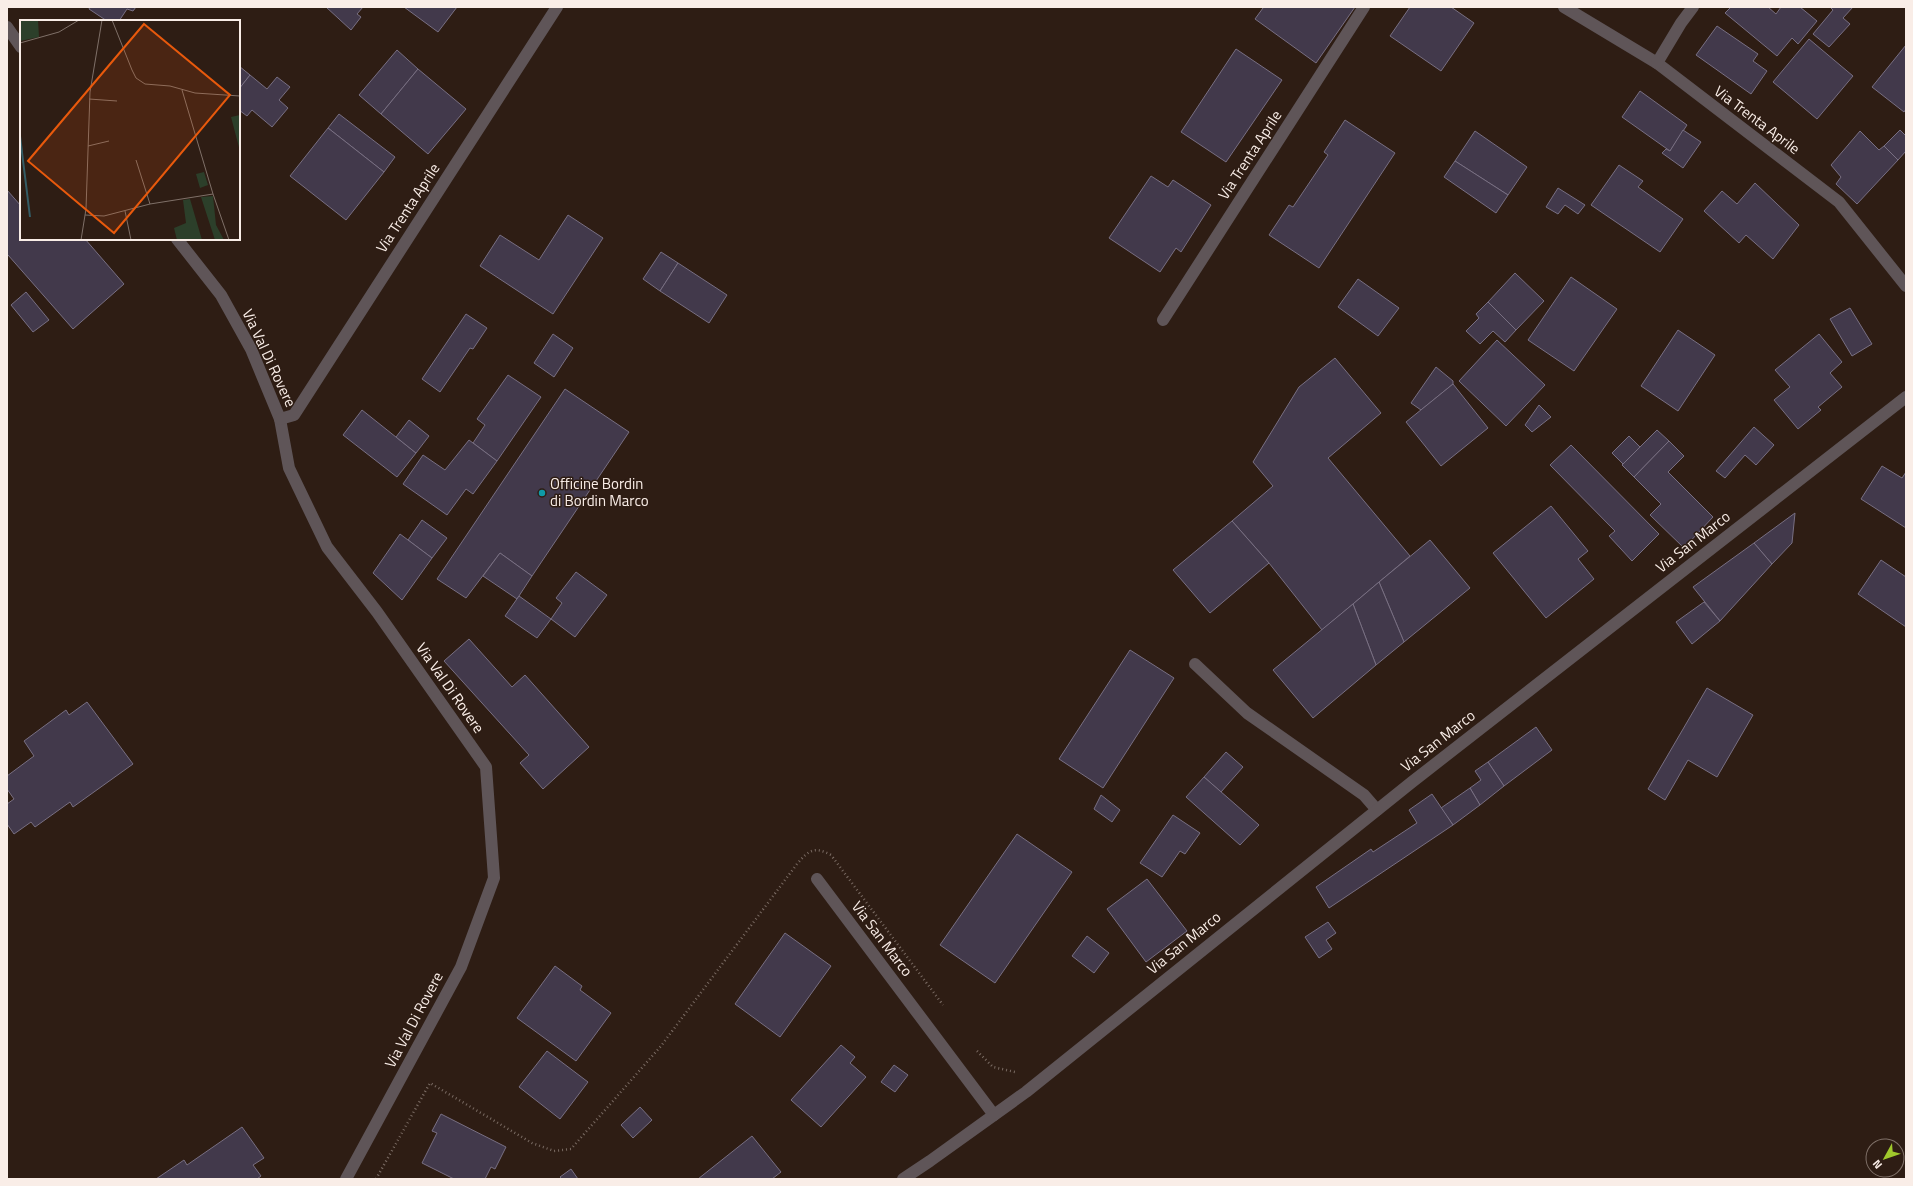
<svg xmlns="http://www.w3.org/2000/svg" width="1913" height="1186" font-family="'Titillium Web',sans-serif">
  <style>
    .building { fill: #42394b; stroke: #786f82 }
    .lines { fill: none; stroke-linecap: round; stroke-linejoin: round }
    .path { stroke: #7a6b63; stroke-width: 2.5; stroke-dasharray: 1 3; stroke-linecap: butt }
    .lane { stroke: #5f5558; stroke-width: 12 }
    .street { stroke: #5f5558; stroke-width: 12 }
    .culture-dot { fill: #0f9aa8; stroke: #2e1d14; stroke-width: 1.5 }
    .labels { text-anchor: middle; stroke-width: 3; stroke-linejoin: round; paint-order: stroke }
    .street-label { font-size: 15px; fill: #f9ede7; stroke: #2e1d14 }
    .poi-label { font-size: 15px; fill: #f9ede7; stroke: #2e1d14; text-anchor: start }
    .inset-river { fill: none; stroke: #345c65; stroke-width: 2 }
    .inset-road { fill: none; stroke: #7f7068; stroke-width: 1 }
    .view { fill: #e8590c; fill-opacity: 0.15; stroke: #e8590c; stroke-width: 2 }
    .inset-edge { fill: none; stroke: #f9ede7; stroke-width: 2 }
  </style>
  <rect width="100%" height="100%" fill="#2e1d14"/>
  <g class="building">
    <polygon points="90,7 136,7 133,11 127,9 119,21 107,21 89,9"/>
    <polygon points="326,7 363,7 357,14 361,17 351,30"/>
    <polygon points="404,7 457,7 438,32"/>
    <polygon points="1262,7 1355,7 1316,63 1255,19 1263,8"/>
    <polygon points="1410,7 1451,7 1474,23 1441,71 1390,36"/>
    <polygon points="1731,7 1768,7 1776,14 1781,7 1800,7 1817,21 1798,44 1792,38 1777,56 1725,13"/>
    <polygon points="1830,7 1853,7 1843,18 1850,24 1829,47 1813,34 1833,10"/>
    <polygon points="1717,26 1758,54 1753,61 1767,71 1751,94 1696,55"/>
    <polygon points="1809,39 1853,76 1817,119 1773,82"/>
    <polygon points="1906,45 1906,109 1904,112 1872,87"/>
    <polygon points="1236,49 1282,80 1226,162 1181,132"/>
    <polygon points="397,50 418,69 381,114 359,95"/>
    <polygon points="239,66 250,75 239,89"/>
    <polygon points="418,69 466,109 428,154 381,114"/>
    <polygon points="250,75 267,89 277,77 290,87 279,100 288,108 272,127 252,110 247,116 239,110 239,89"/>
    <polygon points="1640,91 1687,125 1670,151 1622,117"/>
    <polygon points="339,114 395,157 384,172 328,128"/>
    <polygon points="1345,120 1395,153 1319,268 1269,235 1289,205 1293,207 1328,155 1324,152"/>
    <polygon points="328,128 384,172 346,220 290,176"/>
    <polygon points="1683,130 1701,142 1683,168 1662,153 1666,149 1670,151"/>
    <polygon points="1900,130 1906,136 1906,151 1898,160 1884,146"/>
    <polygon points="1475,131 1527,167 1508,195 1455,161"/>
    <polygon points="1860,131 1879,150 1884,146 1898,160 1857,204 1836,184 1841,177 1831,165"/>
    <polygon points="1455,161 1508,195 1496,213 1444,177"/>
    <polygon points="1619,165 1643,181 1638,187 1683,219 1660,252 1591,205"/>
    <polygon points="1151,176 1168,187 1173,180 1211,205 1181,252 1176,248 1160,272 1109,238"/>
    <polygon points="1755,183 1799,225 1773,259 1746,235 1739,243 1704,211 1722,191 1737,204"/>
    <polygon points="1558,188 1585,205 1578,214 1565,205 1558,214 1546,207"/>
    <polygon points="7,190 21,206 21,239 85,239 124,284 73,329 8,255 7,255"/>
    <polygon points="568,215 603,238 553,314 480,266 500,235 539,260"/>
    <polygon points="661,252 678,263 660,291 643,279"/>
    <polygon points="678,263 727,295 709,323 660,291"/>
    <polygon points="1515,273 1544,301 1516,330 1488,302"/>
    <polygon points="1571,277 1617,309 1574,371 1528,340"/>
    <polygon points="1358,279 1399,308 1378,336 1338,307"/>
    <polygon points="26,292 49,320 33,332 11,305"/>
    <polygon points="1488,302 1516,330 1505,342 1493,331 1480,344 1466,331 1479,318 1476,314"/>
    <polygon points="1850,308 1872,344 1852,356 1830,319"/>
    <polygon points="466,314 487,328 473,349 470,348 440,392 422,379"/>
    <polygon points="1678,330 1715,355 1678,411 1641,386"/>
    <polygon points="553,334 573,348 554,377 534,363"/>
    <polygon points="1819,334 1842,362 1830,373 1842,387 1818,407 1821,410 1798,429 1774,400 1790,387 1775,370"/>
    <polygon points="1497,340 1545,385 1506,426 1459,381"/>
    <polygon points="1335,358 1381,413 1328,458 1410,556 1322,630 1269,563 1232,521 1273,486 1253,462 1299,387"/>
    <polygon points="1436,367 1453,381 1453,384 1421,410 1411,403"/>
    <polygon points="508,375 541,397 497,461 473,443 485,425 477,419"/>
    <polygon points="1453,384 1488,428 1441,466 1406,422"/>
    <polygon points="565,389 629,432 532,576 500,553 466,598 437,579"/>
    <polygon points="1539,405 1551,417 1532,432 1525,425"/>
    <polygon points="362,410 416,453 397,477 343,435"/>
    <polygon points="409,420 429,436 416,453 396,437"/>
    <polygon points="1754,427 1774,445 1756,465 1745,455 1725,478 1716,471"/>
    <polygon points="1657,430 1669,441 1634,477 1622,465"/>
    <polygon points="1629,436 1640,447 1623,464 1612,453"/>
    <polygon points="469,440 497,461 473,494 466,489 447,515 403,484 423,455 445,470"/>
    <polygon points="1669,441 1684,456 1668,472 1713,517 1684,548 1650,515 1661,504 1634,477"/>
    <polygon points="1571,445 1659,534 1632,561 1609,536 1615,531 1550,465"/>
    <polygon points="1882,466 1902,478 1906,472 1906,528 1861,499"/>
    <polygon points="1551,506 1588,551 1578,559 1594,579 1546,618 1493,553"/>
    <polygon points="1795,513 1792,543 1772,564 1754,543"/>
    <polygon points="422,520 447,538 432,558 408,540"/>
    <polygon points="1232,521 1269,563 1210,613 1173,570"/>
    <polygon points="400,534 432,558 402,600 373,573"/>
    <polygon points="1430,540 1470,588 1404,642 1379,582"/>
    <polygon points="1754,543 1772,564 1720,621 1693,587"/>
    <polygon points="500,553 532,576 517,599 483,576"/>
    <polygon points="1881,560 1906,577 1906,627 1858,594"/>
    <polygon points="576,572 607,595 575,637 551,619 562,603 556,598"/>
    <polygon points="1379,582 1404,642 1376,665 1353,604"/>
    <polygon points="519,596 551,619 537,638 505,616"/>
    <polygon points="1704,602 1720,621 1692,644 1676,622"/>
    <polygon points="1353,604 1376,665 1313,718 1273,670"/>
    <polygon points="469,639 512,687 525,675 589,747 543,789 520,763 529,755 444,661"/>
    <polygon points="1130,650 1174,678 1103,788 1059,759"/>
    <polygon points="1707,688 1753,715 1717,777 1688,760 1665,800 1648,789"/>
    <polygon points="87,702 133,764 73,807 70,802 35,827 31,822 14,834 7,824 7,804 14,799 7,789 7,776 34,756 24,741 66,710 69,715"/>
    <polygon points="1536,727 1552,750 1504,786 1488,762"/>
    <polygon points="1226,752 1243,767 1221,792 1204,777"/>
    <polygon points="1488,762 1504,786 1480,805 1470,788 1481,780 1475,771"/>
    <polygon points="1204,777 1259,825 1240,845 1186,797"/>
    <polygon points="1470,788 1480,805 1453,825 1441,808"/>
    <polygon points="1432,794 1453,825 1329,908 1316,887 1371,849 1373,852 1417,823 1409,810"/>
    <polygon points="1101,795 1120,810 1112,822 1094,809"/>
    <polygon points="1173,815 1200,833 1185,854 1180,851 1162,877 1140,863"/>
    <polygon points="1017,834 1072,872 995,983 940,945"/>
    <polygon points="1147,879 1187,931 1146,962 1107,909"/>
    <polygon points="1328,922 1336,933 1326,940 1332,949 1319,958 1305,937"/>
    <polygon points="785,933 831,966 780,1037 735,1004"/>
    <polygon points="1087,936 1109,953 1094,973 1072,956"/>
    <polygon points="555,966 582,986 580,990 611,1013 576,1061 517,1018"/>
    <polygon points="841,1045 855,1057 850,1063 866,1077 821,1127 791,1100"/>
    <polygon points="547,1051 588,1082 560,1119 519,1087"/>
    <polygon points="894,1065 908,1075 895,1092 881,1082"/>
    <polygon points="640,1107 652,1120 633,1138 621,1125"/>
    <polygon points="441,1114 506,1147 495,1169 491,1167 485,1179 454,1179 422,1163 437,1133 432,1131"/>
    <polygon points="242,1127 264,1158 253,1165 261,1176 257,1179 156,1179 184,1160 187,1165"/>
    <polygon points="752,1136 781,1172 772,1179 698,1179"/>
    <polygon points="571,1169 578,1179 562,1179 560,1177"/>
  </g>
  <g class="lines">
    <g class="path">
      <polyline points="977,1051 993,1067 1015,1072"/>
      <path d="M 376,1179 L 430,1083 L 532,1143 L 554,1151 L 571,1149 L 661,1046 L 797,864 C 809,850 814,846 831,855 L 943,1005"/>
    </g>
    <polyline class="lane" points="1195,664 1247,713 1364,795 1377,810"/>
    <g class="street">
      <polyline points="1564,7 1657,63 1839,202 1906,286"/>
      <polyline points="7,27 21,47"/>
      <polyline points="1657,63 1681,23 1693,7"/>
      <polyline points="177,239 221,295 251,349 280,419 289,468 327,547 377,612 486,767 494,878 461,967 346,1179"/>
      <polyline points="1163,320 1364,7"/>
      <polyline points="280,419 294,415 557,7"/>
      <polyline points="817,879 994,1115"/>
      <polyline points="903,1179 930,1161 1026,1092 1412,782 1906,397"/>
    </g>
  </g>
  <circle class="culture-dot" cx="542" cy="493" r="4"/>
  <g class="labels">
    <g class="street-label">
      <text transform="translate(1757 120) rotate(37)" y="5">Via Trenta Aprile</text>
      <text transform="translate(1250 155) rotate(-57)" y="5">Via Trenta Aprile</text>
      <text transform="translate(408 208) rotate(-57)" y="5">Via Trenta Aprile</text>
      <text transform="translate(269 358) rotate(65)" y="5">Via Val Di Rovere</text>
      <text transform="translate(1693 542) rotate(-38)" y="5">Via San Marco</text>
      <text transform="translate(450 688) rotate(55)" y="5">Via Val Di Rovere</text>
      <text transform="translate(1438 741) rotate(-38)" y="5">Via San Marco</text>
      <text transform="translate(882 939) rotate(53)" y="5">Via San Marco</text>
      <text transform="translate(1184 943) rotate(-39)" y="5">Via San Marco</text>
      <text transform="translate(414 1020) rotate(-62)" y="5">Via Val Di Rovere</text>
    </g>
    <g class="poi-label">
      <text x="550" y="489">Officine Bordin<tspan x="550" dy="17">di Bordin Marco</tspan></text>
    </g>
  </g>
  <g transform="translate(20 20)">
    <rect width="220" height="220" fill="#2e1d14"/>
    <path d="M 0,0 L 18,0 L 19,17 L 0,21 ZM 220,95 L 220,131 L 211,97 ZM 184,152 L 188,165 L 180,168 L 176,154 ZM 193,176 L 196,205 L 204,220 L 195,220 L 181,177 ZM 170,179 L 182,220 L 157,220 L 154,208 L 166,203 L 163,180 Z" fill="#2c3f2a"/>
    <path class="inset-river" d="M 0,116 L 10,197"/>
    <path class="inset-road" d="M 92,0 L 112,50 L 116,58 L 125,64 L 150,66 L 175,73 L 220,76M 0,23 L 39,12 L 59,0M 69,79 L 97,81M 68,126 L 89,121M 116,140 L 130,184M 193,174 L 209,220M 105,191 L 111,220M 65,195 L 84,196 L 130,184 L 193,174 L 162,70M 61,220 L 66,189 L 70,72 L 82,0"/>
    <path class="view" d="M 124,4 L 210,75 L 94,213 L 8,141 Z"/>
    <rect width="220" height="220" class="inset-edge"/>
  </g>
  <rect width="1913" height="1186" fill="none" stroke="#f9ede7" stroke-width="16"/>
  <g transform="translate(1885 1158) rotate(230)"><circle r="19" fill="#2e1d14" stroke="#7f7068"/>
  <path d="M0-3L7 15L0 10L-7 15Z" fill="#a0c92c"/>
  <text y="-6" font-size="11" font-weight="bold" text-anchor="middle" fill="#f9ede7">N</text>
  </g>
</svg>
